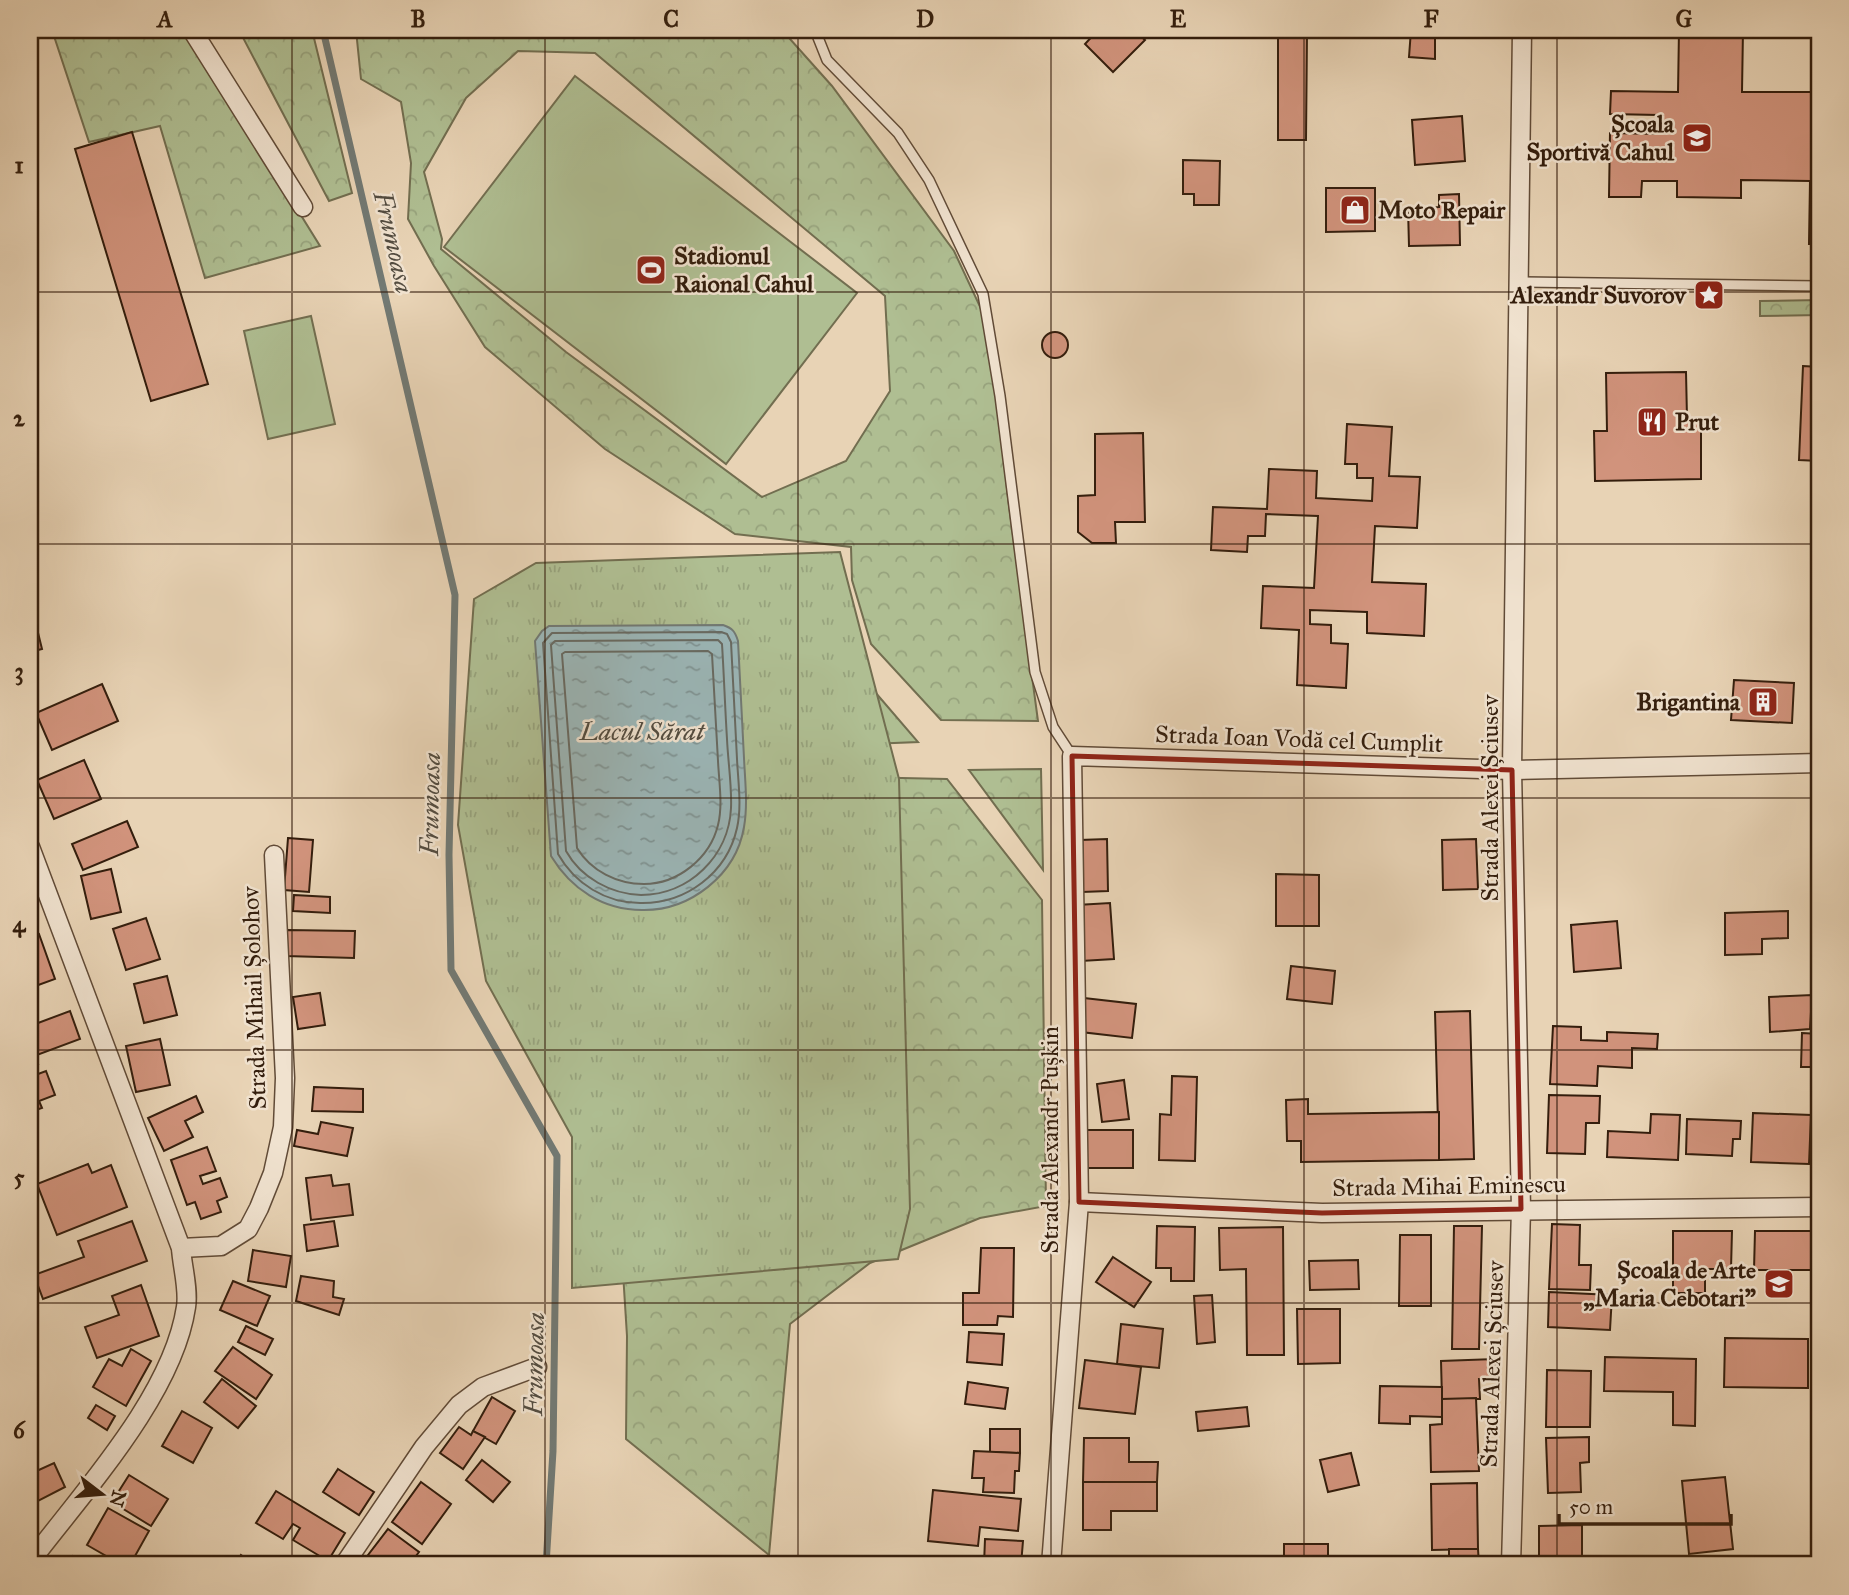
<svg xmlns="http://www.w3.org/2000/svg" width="1849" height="1595" font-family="'IM FELL Great Primer',serif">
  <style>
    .forest { fill: url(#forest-crowns); stroke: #726e50; stroke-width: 2; fill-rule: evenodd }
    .park { fill: url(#park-tufts); stroke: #726e50; stroke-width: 2 }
    .pitch { fill: #afbe92; stroke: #726e50; stroke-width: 2 }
    .water { fill: url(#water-ripples); stroke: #727973; stroke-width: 2 }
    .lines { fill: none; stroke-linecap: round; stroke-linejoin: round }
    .shore { stroke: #686a62; stroke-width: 2 }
    .stream { stroke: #727973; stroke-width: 7 }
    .building { fill: #d1937c; stroke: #341e0d; stroke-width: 2 }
    .lane-casing { stroke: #614b37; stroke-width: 12 }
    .street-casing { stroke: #614b37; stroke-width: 21 }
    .lane { stroke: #f0e2cf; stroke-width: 9 }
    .street { stroke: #f0e2cf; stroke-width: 18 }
    .marked { fill: none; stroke: #8f2418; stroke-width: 5; stroke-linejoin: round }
    .grid { fill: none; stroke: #341e0d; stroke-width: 2; stroke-opacity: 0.55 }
    .labels { text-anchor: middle; stroke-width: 5; stroke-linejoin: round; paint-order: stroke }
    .poi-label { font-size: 24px; font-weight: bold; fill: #341e0d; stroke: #f0e2cf; text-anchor: end }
    .street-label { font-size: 24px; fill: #341e0d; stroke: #f0e2cf }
    .water-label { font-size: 26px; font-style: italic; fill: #534c40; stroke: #f0e2cf }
    .neatline { fill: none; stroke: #341e0d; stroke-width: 2.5 }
    .grid-label { font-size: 23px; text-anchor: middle; font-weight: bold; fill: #341e0d }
  </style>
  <defs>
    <pattern id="forest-crowns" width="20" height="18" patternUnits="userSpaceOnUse" patternTransform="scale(1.75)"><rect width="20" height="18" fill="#afbe92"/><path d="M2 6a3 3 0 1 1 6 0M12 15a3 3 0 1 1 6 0" fill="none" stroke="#97a37d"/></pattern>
    <pattern id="park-tufts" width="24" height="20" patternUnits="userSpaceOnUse" patternTransform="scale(1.75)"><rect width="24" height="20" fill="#afbe92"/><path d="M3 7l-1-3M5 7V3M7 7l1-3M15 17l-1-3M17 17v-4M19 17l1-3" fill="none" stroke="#97a37d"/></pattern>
    <pattern id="water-ripples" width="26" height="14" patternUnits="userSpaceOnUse" patternTransform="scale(1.75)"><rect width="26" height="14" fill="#9bb6b7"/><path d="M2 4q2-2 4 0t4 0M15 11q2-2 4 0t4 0" fill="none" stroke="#7f9393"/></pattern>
  </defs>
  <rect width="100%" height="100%" fill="#e8d3b5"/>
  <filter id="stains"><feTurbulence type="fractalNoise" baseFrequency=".00286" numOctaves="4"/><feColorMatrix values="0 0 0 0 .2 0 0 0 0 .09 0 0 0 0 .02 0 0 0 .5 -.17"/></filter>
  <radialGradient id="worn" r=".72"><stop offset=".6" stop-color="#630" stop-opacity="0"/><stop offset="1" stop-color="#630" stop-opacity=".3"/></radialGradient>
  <g class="forest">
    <polygon points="52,30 186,30 320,246 205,278 160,126 89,142"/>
    <polygon points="239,30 312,30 352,193 329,201"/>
    <path d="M 356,30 L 782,30 L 832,86 L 954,251 L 990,328 L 1008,498 L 1038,721 L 941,720 L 871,644 L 852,580 L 851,547 L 735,534 L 605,449 L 485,347 L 434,266 L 408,219 L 411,163 L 401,102 L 361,79 ZM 518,51 L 595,53 L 885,296 L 890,391 L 846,461 L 762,497 L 566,352 L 441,249 L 442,239 L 424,172 L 466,98 Z"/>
    <polygon points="1819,300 1819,315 1760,316 1760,301"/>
    <polygon points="869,685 918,742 845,745"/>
    <polygon points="1041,769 1043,870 969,770"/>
    <polygon points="856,777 947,779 1042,900 1046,1206 980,1218 870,1263 790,1324 769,1555 626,1439 627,1336 605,987"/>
  </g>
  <polygon class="park" points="840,552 899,779 910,1209 898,1259 572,1288 572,1137 486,981 458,825 474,599 536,563"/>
  <g class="pitch">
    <polygon points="575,76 857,293 726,464 444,247"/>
    <polygon points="311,316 335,424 268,439 244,331"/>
  </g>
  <path class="water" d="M 723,625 C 732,628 735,631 738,641 C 740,680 742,719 744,758 C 745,781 748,804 744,827 C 736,875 690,911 642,910 C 603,910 571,889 551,856 L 535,641 L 542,631 L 549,626 Z"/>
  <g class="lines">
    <g class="shore">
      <path d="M 721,632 L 727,634 L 731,642 C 733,681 735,720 737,759 C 738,781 742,806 737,828 C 727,873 686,904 640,903 C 606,903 575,884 558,854 L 543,643 L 552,633 Z"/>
      <path d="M 718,640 L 722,644 C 724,676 725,707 727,739 C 728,762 732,786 731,808 C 729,856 689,895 641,895 C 611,894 581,878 566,851 L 551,645 L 555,641 Z"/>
      <path d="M 708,651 L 712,654 C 714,690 716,726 718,761 C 719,782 723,805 718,825 C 710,858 678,884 644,884 C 617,884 591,871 577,848 L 562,654 L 565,652 Z"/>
    </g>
    <polyline class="stream" points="323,30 455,595 449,855 451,970 557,1156 553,1451 546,1565"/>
  </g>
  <g class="building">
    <polygon points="1098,30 1134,30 1145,40 1113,72 1085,44"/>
    <polygon points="1411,30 1462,30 1462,38 1435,37 1435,59 1409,57"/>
    <polygon points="1679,30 1743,30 1742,92 1812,92 1813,30 1819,30 1819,244 1809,244 1810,181 1741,180 1741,198 1677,197 1677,181 1642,181 1641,197 1609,197 1610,133 1658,134 1658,115 1610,114 1611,91 1678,92"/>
    <polygon points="1278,34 1307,34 1306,140 1278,140"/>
    <polygon points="1462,116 1465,161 1415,165 1412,120"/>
    <polygon points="132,132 208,384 151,401 75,149"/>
    <polygon points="1183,160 1220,161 1219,205 1194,205 1194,194 1183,194"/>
    <polygon points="1326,188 1375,188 1375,231 1326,232"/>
    <polygon points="1459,194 1460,245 1409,246 1408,208 1439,207 1439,195"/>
    <circle cx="1055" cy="345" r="13"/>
    <polygon points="1803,366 1819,367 1819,461 1799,460"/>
    <polygon points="1686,372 1687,418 1701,418 1701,479 1595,481 1594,431 1607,431 1606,373"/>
    <polygon points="1347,424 1392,427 1389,476 1420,477 1417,528 1375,526 1372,582 1426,584 1424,636 1367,633 1367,612 1310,610 1310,624 1331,625 1331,643 1348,644 1346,688 1297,685 1299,630 1261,628 1263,586 1314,588 1318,516 1266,514 1265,536 1248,536 1247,552 1211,550 1213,507 1267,509 1269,469 1317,471 1316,498 1372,501 1373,478 1357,478 1357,464 1345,464"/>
    <polygon points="1143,433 1145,522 1115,522 1116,543 1092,543 1078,532 1078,496 1095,495 1095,434"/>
    <polygon points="30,600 42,649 30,652"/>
    <polygon points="1734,680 1794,683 1792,723 1731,720"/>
    <polygon points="102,684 118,721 52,750 36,713"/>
    <polygon points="84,760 101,799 54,819 37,780"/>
    <polygon points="127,821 138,847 83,870 72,844"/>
    <polygon points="288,838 313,840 309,892 284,890"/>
    <polygon points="1107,839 1108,891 1082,892 1080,840"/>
    <polygon points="1476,839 1478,889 1443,890 1442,840"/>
    <polygon points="111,869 121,912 91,919 81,876"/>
    <polygon points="1276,874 1319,875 1319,926 1276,926"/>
    <polygon points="294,895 330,897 330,913 293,911"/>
    <polygon points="1110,903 1114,959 1081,961 1077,905"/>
    <polygon points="1788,911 1788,938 1762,939 1762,954 1725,955 1725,913"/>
    <polygon points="146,918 160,959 126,970 113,929"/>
    <polygon points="1617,921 1621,968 1574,972 1571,925"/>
    <polygon points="287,930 355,931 354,958 286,956"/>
    <polygon points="39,934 55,979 30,988 30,937"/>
    <polygon points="1291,966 1335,971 1332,1004 1287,999"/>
    <polygon points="167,976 177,1015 144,1023 134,984"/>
    <polygon points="320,993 325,1025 298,1029 293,997"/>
    <polygon points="1812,995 1810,1029 1770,1032 1769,997"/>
    <polygon points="1084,998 1136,1004 1132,1038 1081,1032"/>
    <polygon points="70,1011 80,1039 34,1056 38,1064 30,1067 30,1026"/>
    <polygon points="1470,1011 1474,1159 1439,1160 1435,1012"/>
    <polygon points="1553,1026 1581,1027 1581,1040 1607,1041 1607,1032 1658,1034 1657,1049 1632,1048 1632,1068 1598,1066 1597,1086 1550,1084"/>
    <polygon points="1802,1033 1819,1034 1819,1067 1801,1067"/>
    <polygon points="160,1039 170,1085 136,1092 126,1046"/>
    <polygon points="46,1071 55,1095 39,1101 42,1108 30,1112 30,1077"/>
    <polygon points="1172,1076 1197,1077 1195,1161 1159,1160 1160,1114 1171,1115"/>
    <polygon points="1124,1080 1129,1119 1102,1122 1097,1084"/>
    <polygon points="314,1087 363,1089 363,1112 312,1111"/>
    <polygon points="1549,1095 1600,1096 1599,1123 1586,1123 1585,1154 1547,1153"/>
    <polygon points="196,1096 203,1112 185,1121 193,1137 164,1151 148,1118"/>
    <polygon points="1308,1099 1308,1114 1439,1112 1439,1160 1301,1162 1301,1141 1287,1141 1286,1100"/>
    <polygon points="1753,1113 1811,1115 1809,1164 1751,1162"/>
    <polygon points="1651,1114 1680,1115 1678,1160 1607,1157 1608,1131 1650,1133"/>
    <polygon points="1687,1119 1741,1121 1740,1139 1733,1139 1732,1156 1686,1154"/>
    <polygon points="30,1120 37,1137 30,1140"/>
    <polygon points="321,1122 353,1128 347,1156 294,1146 297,1130 318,1134"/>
    <rect x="1079" y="1130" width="54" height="38"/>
    <polygon points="207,1147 216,1171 200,1176 203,1184 220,1178 227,1197 217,1201 221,1212 201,1219 195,1202 187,1205 171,1160"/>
    <polygon points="88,1164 92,1173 111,1165 127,1207 57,1235 37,1184"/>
    <polygon points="331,1175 333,1186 349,1184 353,1215 311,1220 306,1178"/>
    <polygon points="132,1221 147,1261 43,1299 34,1275 84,1257 78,1241"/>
    <polygon points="334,1221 338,1246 307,1251 304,1225"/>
    <polygon points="1552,1224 1580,1225 1579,1265 1591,1265 1590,1290 1549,1289"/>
    <polygon points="1157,1226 1195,1227 1194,1281 1171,1281 1171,1268 1156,1268"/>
    <polygon points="1454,1226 1482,1226 1479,1349 1452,1349"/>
    <polygon points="1283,1227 1284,1355 1247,1355 1246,1269 1220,1270 1219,1228"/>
    <polygon points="1673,1231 1732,1231 1731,1269 1705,1269 1705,1293 1673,1293"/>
    <polygon points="1755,1231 1819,1231 1819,1270 1754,1270"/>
    <polygon points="1400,1235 1431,1235 1431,1306 1399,1306"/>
    <polygon points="981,1248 1014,1248 1013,1317 998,1316 997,1325 963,1325 963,1293 979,1293"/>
    <polygon points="253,1250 291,1256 286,1287 248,1281"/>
    <polygon points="1113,1257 1151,1282 1134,1307 1096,1282"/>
    <polygon points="1358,1260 1359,1289 1310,1290 1309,1261"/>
    <polygon points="301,1276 334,1281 333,1297 344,1299 339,1315 296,1301"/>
    <polygon points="233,1281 270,1296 257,1326 220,1310"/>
    <polygon points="141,1285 159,1336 97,1358 85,1327 119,1315 112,1296"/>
    <polygon points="1549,1292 1612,1295 1610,1330 1548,1327"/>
    <polygon points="1212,1295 1215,1342 1197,1344 1194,1296"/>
    <polygon points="1297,1309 1340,1309 1340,1363 1298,1364"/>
    <polygon points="1121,1324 1163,1329 1159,1368 1117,1364"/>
    <polygon points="246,1326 273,1339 265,1355 238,1342"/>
    <polygon points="969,1332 1004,1334 1002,1365 967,1362"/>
    <polygon points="1725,1338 1808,1339 1808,1388 1724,1387"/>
    <polygon points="233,1347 272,1375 256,1399 215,1371"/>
    <polygon points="131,1349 151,1361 126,1406 93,1387 109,1359 122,1366"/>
    <polygon points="1605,1357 1696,1359 1695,1426 1673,1425 1673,1392 1604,1391"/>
    <polygon points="1495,1359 1495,1379 1479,1379 1480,1399 1442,1399 1441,1361"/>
    <polygon points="1085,1360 1141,1367 1135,1414 1079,1408"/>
    <polygon points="1547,1370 1591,1371 1590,1427 1546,1427"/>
    <polygon points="222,1379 256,1406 238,1428 204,1402"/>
    <polygon points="968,1382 1008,1388 1005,1409 965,1404"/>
    <polygon points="1380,1386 1442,1387 1442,1417 1410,1416 1410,1424 1379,1423"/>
    <polygon points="492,1397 515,1411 496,1444 473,1431"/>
    <polygon points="1476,1398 1479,1471 1431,1472 1430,1425 1442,1424 1442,1399"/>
    <polygon points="96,1405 115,1416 107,1430 88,1418"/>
    <polygon points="1247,1407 1249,1426 1198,1431 1196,1412"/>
    <polygon points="182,1411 212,1428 193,1463 162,1446"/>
    <polygon points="459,1427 471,1435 473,1431 485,1437 463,1469 440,1453"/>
    <polygon points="990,1429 1020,1429 1020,1453 990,1452"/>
    <polygon points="1589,1437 1589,1462 1580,1463 1581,1492 1548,1493 1546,1438"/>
    <polygon points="1084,1438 1129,1438 1129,1462 1158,1462 1157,1482 1083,1482"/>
    <polygon points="974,1451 1020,1453 1019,1471 1015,1471 1014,1493 983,1492 984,1478 972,1478"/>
    <polygon points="1351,1453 1359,1485 1328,1492 1320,1460"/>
    <polygon points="482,1460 510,1482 493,1502 466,1480"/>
    <polygon points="54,1463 65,1487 38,1501 30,1484 30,1474"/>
    <polygon points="338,1469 374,1492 359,1515 323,1492"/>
    <polygon points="129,1475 168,1499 151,1526 112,1502"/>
    <polygon points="1725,1477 1733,1549 1689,1554 1682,1481"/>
    <polygon points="421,1482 451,1504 422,1544 392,1522"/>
    <polygon points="1083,1482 1157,1482 1157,1511 1111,1511 1111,1530 1083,1530"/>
    <polygon points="1477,1483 1478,1549 1432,1550 1431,1484"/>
    <polygon points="933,1490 1021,1499 1018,1531 980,1527 978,1546 928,1541"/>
    <polygon points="276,1491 345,1533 328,1561 293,1540 300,1528 293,1524 283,1539 256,1523"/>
    <polygon points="108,1508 149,1531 130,1565 122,1565 87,1545"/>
    <polygon points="1582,1525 1582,1560 1638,1559 1638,1565 1539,1565 1539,1526"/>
    <polygon points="388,1529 419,1552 409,1565 374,1565 365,1559"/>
    <polygon points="985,1539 1023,1541 1021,1565 984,1565"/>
    <rect x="1284" y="1544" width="44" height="21"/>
    <polygon points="1449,1549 1478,1549 1479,1565 1449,1565"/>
    <polygon points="241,1555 257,1565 235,1565"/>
    <polygon points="73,1556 87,1565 66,1565"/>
    <polygon points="1079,1561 1123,1563 1123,1565 1078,1565"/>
  </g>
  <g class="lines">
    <g class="lane-casing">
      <g id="lane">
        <polyline points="815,30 827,60 898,133 929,180 983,294 1000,396 1035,672 1053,727 1072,756"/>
        <polyline points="1517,282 1819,286"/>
      </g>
    </g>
    <g class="street-casing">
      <g id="street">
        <polyline points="192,30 303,207"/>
        <path d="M 30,847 L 181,1248 C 182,1266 189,1289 186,1307 C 173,1395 83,1492 30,1562"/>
        <polyline points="1079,1202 1322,1213 1819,1207"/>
        <polyline points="181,1248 221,1246 248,1229 259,1208 273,1173 283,1127 285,1078 274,855"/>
        <polyline points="344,1565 424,1447 459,1405 483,1387 537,1367"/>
        <polyline points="1051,1565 1079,1202 1072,756 1512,770 1819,763"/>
        <polyline points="1511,1565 1521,1209 1512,770 1522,30"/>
      </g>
    </g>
    <use href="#lane" class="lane"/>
    <use href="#street" class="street"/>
  </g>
  <path class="marked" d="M 1072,756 L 1512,770 L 1521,1209 L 1322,1213 L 1079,1202 Z"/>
  <path class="grid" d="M 292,30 L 292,1565M 545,30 L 545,1565M 798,30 L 798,1565M 1051,30 L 1051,1565M 1304,30 L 1304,1565M 1557,30 L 1557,1565M 30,292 L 1819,292M 30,544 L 1819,544M 30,798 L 1819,798M 30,1050 L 1819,1050M 30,1303 L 1819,1303"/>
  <defs>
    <g id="school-square" transform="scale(1.575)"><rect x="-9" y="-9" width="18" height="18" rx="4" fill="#8f2418" stroke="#f0e2cf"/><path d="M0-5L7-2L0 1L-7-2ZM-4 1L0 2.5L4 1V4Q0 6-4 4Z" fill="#fff"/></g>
    <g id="shop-square" transform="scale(1.575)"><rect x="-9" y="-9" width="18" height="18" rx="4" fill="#8f2418" stroke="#f0e2cf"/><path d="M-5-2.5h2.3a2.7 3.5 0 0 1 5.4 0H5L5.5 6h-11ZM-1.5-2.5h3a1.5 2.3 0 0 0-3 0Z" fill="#fff"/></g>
    <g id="stadium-square" transform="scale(1.575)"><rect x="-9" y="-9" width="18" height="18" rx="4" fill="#8f2418" stroke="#f0e2cf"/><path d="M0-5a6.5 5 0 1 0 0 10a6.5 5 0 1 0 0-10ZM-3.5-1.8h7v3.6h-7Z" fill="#fff"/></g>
    <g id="sight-square" transform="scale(1.575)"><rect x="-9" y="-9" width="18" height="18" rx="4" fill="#8f2418" stroke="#f0e2cf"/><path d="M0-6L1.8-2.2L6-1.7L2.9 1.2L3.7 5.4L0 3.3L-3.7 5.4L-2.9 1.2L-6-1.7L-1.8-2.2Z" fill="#fff"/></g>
    <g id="restaurant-square" transform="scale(1.575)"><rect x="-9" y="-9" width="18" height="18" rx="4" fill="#8f2418" stroke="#f0e2cf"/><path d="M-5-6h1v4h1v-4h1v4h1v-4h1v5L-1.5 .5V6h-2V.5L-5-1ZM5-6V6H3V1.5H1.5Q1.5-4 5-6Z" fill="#fff"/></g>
    <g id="building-square" transform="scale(1.575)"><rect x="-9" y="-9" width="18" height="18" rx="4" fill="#8f2418" stroke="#f0e2cf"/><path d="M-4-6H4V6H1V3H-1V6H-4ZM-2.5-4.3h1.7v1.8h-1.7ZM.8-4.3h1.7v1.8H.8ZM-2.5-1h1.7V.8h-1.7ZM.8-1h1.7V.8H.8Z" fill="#fff"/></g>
  </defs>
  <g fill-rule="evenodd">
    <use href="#school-square" x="1697" y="138"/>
    <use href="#shop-square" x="1355" y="210"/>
    <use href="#stadium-square" x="651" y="270"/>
    <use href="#sight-square" x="1709" y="295"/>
    <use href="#restaurant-square" x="1652" y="422"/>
    <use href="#building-square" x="1763" y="702"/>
    <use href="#school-square" x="1779" y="1284"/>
  </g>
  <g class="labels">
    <g class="poi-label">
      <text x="1674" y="132">Școala<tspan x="1674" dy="28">Sportivă Cahul</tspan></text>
      <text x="1378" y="218" text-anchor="start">Moto Repair</text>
      <text x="674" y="264" text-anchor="start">Stadionul<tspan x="674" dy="28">Raional Cahul</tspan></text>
      <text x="1686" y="303">Alexandr Suvorov</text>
      <text x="1675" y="430" text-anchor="start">Prut</text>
      <text x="1740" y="710">Brigantina</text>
      <text x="1756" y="1278">Școala de Arte<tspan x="1756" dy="28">„Maria Cebotari”</tspan></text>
    </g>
    <g class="street-label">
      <text transform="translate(1299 739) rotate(2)" y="8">Strada Ioan Vodă cel Cumplit</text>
      <text transform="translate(1490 798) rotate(-90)" y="8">Strada Alexei Șciusev</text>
      <text transform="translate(254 998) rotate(-92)" y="8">Strada Mihail Șolohov</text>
      <text transform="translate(1050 1140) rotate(-90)" y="8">Strada Alexandr Pușkin</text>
      <text transform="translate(1449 1186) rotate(-1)" y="8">Strada Mihai Eminescu</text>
      <text transform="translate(1492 1364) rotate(-88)" y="8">Strada Alexei Șciusev</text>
    </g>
    <g class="water-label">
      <text transform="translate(394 242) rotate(77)" y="9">Frumoasa</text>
      <text x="642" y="740">Lacul Sărat</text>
      <text transform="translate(430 804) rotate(-89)" y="9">Frumoasa</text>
      <text transform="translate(534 1364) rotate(-89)" y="9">Frumoasa</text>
    </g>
  </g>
  <rect width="1849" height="1595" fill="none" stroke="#e8d3b5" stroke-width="77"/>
  <g transform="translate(102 1494) rotate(106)" stroke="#f0e2cf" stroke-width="5" paint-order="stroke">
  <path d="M0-5L12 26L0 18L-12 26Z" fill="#341e0d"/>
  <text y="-10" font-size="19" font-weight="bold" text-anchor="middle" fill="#341e0d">N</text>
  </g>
  <path d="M1559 1514v10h172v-10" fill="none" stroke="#341e0d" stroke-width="3.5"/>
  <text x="1569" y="1514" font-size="21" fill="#341e0d" stroke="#f0e2cf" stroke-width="5" paint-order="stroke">50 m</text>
  <rect x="38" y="38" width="1773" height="1518" class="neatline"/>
  <g class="grid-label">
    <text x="165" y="27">A</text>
    <text x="418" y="27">B</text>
    <text x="671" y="27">C</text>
    <text x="925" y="27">D</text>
    <text x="1178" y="27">E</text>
    <text x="1431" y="27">F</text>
    <text x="1684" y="27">G</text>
    <text x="19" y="173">1</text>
    <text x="19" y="426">2</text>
    <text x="19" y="679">3</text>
    <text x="19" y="932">4</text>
    <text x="19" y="1185">5</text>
    <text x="19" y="1438">6</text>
  </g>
  <rect width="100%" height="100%" filter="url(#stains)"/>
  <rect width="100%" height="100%" fill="url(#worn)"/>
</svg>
